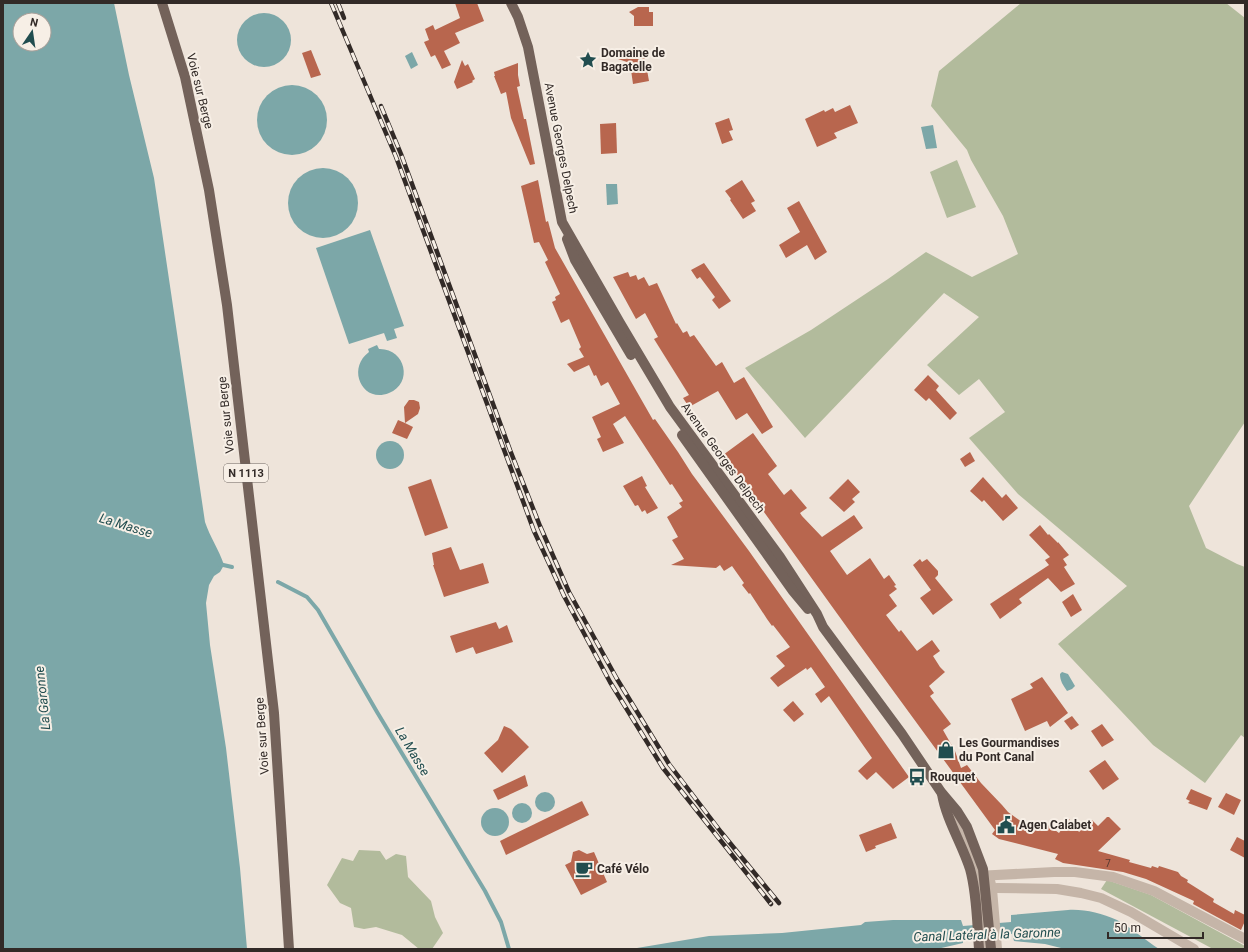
<svg xmlns="http://www.w3.org/2000/svg" width="1248" height="952" font-family="Roboto,sans-serif">
  <style>
    .green { fill: #b2bb9c }
    .water { fill: #7ca7a8; fill-rule: evenodd }
    .lines { fill: none; stroke-linecap: round; stroke-linejoin: round }
    .stream { stroke: #7ca7a8; stroke-width: 4 }
    .building { fill: #b8664e }
    .minor { stroke: #c5b5a8; stroke-width: 10 }
    .major { stroke: #73625a; stroke-width: 10 }
    .rail-casing { stroke: #322a27; stroke-width: 4.5 }
    .rail { stroke: #f7efe6; stroke-width: 3; stroke-dasharray: 9; stroke-linecap: butt }
    .labels { text-anchor: middle; stroke-width: 4; stroke-linejoin: round; paint-order: stroke }
    .number-label { font-size: 10px; fill: #543931 }
    .shield { fill: #f7efe6; stroke: #6d6560; stroke-width: 1 }
    .shield-label { font-size: 11px; font-weight: bold; fill: #322a27 }
    .poi-label { font-size: 12px; font-weight: bold; fill: #322a27; stroke: #f7efe6; text-anchor: start }
    .street-label { font-size: 12px; fill: #322a27; stroke: #f7efe6 }
    .water-label { font-size: 13px; font-style: italic; fill: #214d4f; stroke: #f7efe6 }
  </style>
  <rect width="100%" height="100%" fill="#eee4da"/>
  <g class="green">
    <polygon points="1021,3 1226,3 1245,18 1245,422 1189,506 1206,548 1237,564 1245,567 1245,738 1241,735 1205,783 1153,745 1058,644 1127,586 1018,494 969,438 1005,412 979,379 959,395 927,365 979,317 944,293 805,438 745,368 811,330 888,279 926,252 972,277 1018,254 1003,216 971,160 967,150 931,106 939,71"/>
    <polygon points="957,160 976,207 947,218 930,172"/>
    <polygon points="359,850 380,851 386,860 396,854 406,856 408,877 431,901 435,917 443,933 432,949 419,949 402,935 376,927 364,929 354,927 351,908 340,903 327,885 342,858 353,861"/>
    <polygon points="1107,880 1151,895 1245,946 1245,949 1213,949 1101,889"/>
  </g>
  <g class="water">
    <path d="M 3,3 L 114,3 L 129,75 L 154,178 L 205,522 C 210,537 219,550 224,565 L 220,572 L 214,576 L 209,585 L 206,603 L 210,645 L 226,748 L 240,868 L 247,949 L 3,949 ZM 20,20 L 44,20 L 44,44 L 20,44 Z"/>
    <circle cx="264" cy="40" r="27"/>
    <polygon points="412,52 418,65 411,69 405,56"/>
    <circle cx="292" cy="120" r="35"/>
    <polygon points="933,125 937,148 926,149 921,127"/>
    <circle cx="323" cy="203" r="35"/>
    <polygon points="606,184 617,184 618,204 607,205"/>
    <polygon points="370,230 404,326 394,329 397,338 387,341 384,333 349,344 316,248"/>
    <path d="M 377,345 L 379,349 C 405,348 414,383 389,393 C 363,404 346,369 369,352 L 368,349 Z"/>
    <circle cx="390" cy="455" r="14"/>
    <path d="M 1062,672 L 1068,674 L 1075,686 L 1072,689 L 1067,691 C 1063,685 1060,681 1060,674 Z"/>
    <circle cx="545" cy="802" r="10"/>
    <circle cx="522" cy="813" r="10"/>
    <circle cx="495" cy="822" r="14"/>
    <path d="M 1068,910 C 1084,909 1101,913 1117,920 C 1132,928 1145,940 1159,949 L 1065,949 L 1045,944 L 1014,941 L 1012,934 L 963,937 L 963,943 L 937,949 L 631,949 L 709,936 L 782,933 L 861,925 L 865,922 L 893,920 L 961,920 L 963,926 L 1011,922 L 1011,915 Z"/>
  </g>
  <g class="lines">
    <g class="stream">
      <polyline points="219,564 232,567"/>
      <polyline points="278,582 307,597 318,610 377,712 485,891 501,922 509,949"/>
    </g>
  </g>
  <g class="building">
    <polygon points="455,3 477,3 484,21 455,33 460,43 444,51 451,65 442,69 435,55 431,57 424,42 429,40 425,29 433,25 435,30 460,18"/>
    <polygon points="638,7 649,7 649,12 653,12 653,26 634,26 634,16 629,12"/>
    <polygon points="311,50 321,75 311,78 302,53"/>
    <polygon points="644,53 649,81 633,84 630,63 615,58"/>
    <polygon points="462,60 465,66 468,64 475,79 472,81 473,82 457,89 454,82"/>
    <polygon points="518,63 518,75 520,86 517,87 524,119 526,119 535,164 530,165 511,118 506,92 501,94 494,76 495,76 494,72"/>
    <polygon points="850,105 858,123 834,133 837,138 817,147 805,119 824,110 825,112 833,108 835,112"/>
    <polygon points="729,118 733,130 729,131 733,140 722,144 715,123"/>
    <polygon points="616,123 617,153 601,154 600,124"/>
    <polygon points="538,180 546,222 548,221 555,248 637,392 653,420 655,419 678,452 692,474 749,551 909,777 893,789 876,772 867,780 858,771 872,758 829,696 821,703 815,694 825,687 811,667 807,670 806,668 778,687 770,678 785,666 776,656 790,647 773,625 772,626 767,619 750,593 749,594 742,585 744,583 732,566 724,571 720,565 716,568 671,565 684,559 672,540 678,537 667,517 682,507 679,503 683,501 672,484 670,485 625,416 613,424 624,443 603,452 597,439 601,437 592,417 620,404 608,382 601,386 596,375 594,376 589,365 574,372 567,364 584,357 579,349 581,347 569,319 561,323 552,302 556,300 555,297 560,294 545,262 548,260 539,242 534,243 521,186"/>
    <polygon points="742,180 755,201 751,203 756,211 743,219 730,200 731,199 725,191"/>
    <polygon points="799,201 827,252 815,260 807,245 786,258 779,245 800,232 787,208"/>
    <polygon points="704,263 731,301 719,309 712,300 715,297 700,277 697,279 691,270"/>
    <polygon points="628,272 630,277 636,275 638,280 644,277 649,286 657,283 676,324 677,323 683,333 687,331 690,337 694,335 716,366 722,362 734,383 744,377 773,427 762,434 747,413 736,420 718,391 689,407 683,398 689,395 654,339 658,337 645,313 636,319 613,277"/>
    <polygon points="928,375 939,386 936,390 957,413 950,420 929,398 926,401 914,390"/>
    <polygon points="409,400 414,400 419,402 420,408 418,414 405,423 413,427 407,439 392,433 398,420 405,423 404,407"/>
    <polygon points="753,433 777,466 768,474 784,495 791,489 807,508 800,513 802,516 822,537 854,515 863,528 830,551 847,575 870,558 884,579 889,575 896,585 894,586 897,589 889,595 897,606 886,615 899,632 901,630 917,651 932,640 940,651 933,656 940,667 945,672 929,686 934,693 930,696 951,724 943,730 955,751 961,768 967,765 981,783 1002,805 1008,812 1033,830 1041,820 1059,833 1069,819 1079,832 1092,820 1098,826 1107,817 1109,817 1121,829 1098,851 1130,860 1129,862 1151,868 1152,866 1158,868 1159,866 1178,872 1181,876 1188,880 1187,882 1214,899 1213,902 1234,914 1235,910 1245,915 1245,921 1241,930 1193,904 1194,901 1146,879 1123,872 1063,863 1055,859 1058,854 999,839 992,834 995,830 859,644 723,455"/>
    <polygon points="970,452 975,461 965,467 960,459"/>
    <polygon points="642,476 647,486 645,487 658,508 647,514 645,510 642,512 638,505 635,506 623,486"/>
    <polygon points="983,477 1002,498 1006,494 1018,508 1003,521 984,500 982,502 970,491"/>
    <polygon points="431,479 448,528 425,536 408,487"/>
    <polygon points="848,479 860,492 852,499 855,502 844,512 829,498"/>
    <polygon points="1040,525 1048,535 1049,534 1058,543 1058,542 1069,555 1063,559 1067,565 1064,567 1075,584 1061,592 1048,578 1019,599 1022,603 1000,619 990,604 1049,565 1045,560 1050,557 1029,535"/>
    <polygon points="451,547 460,570 483,563 489,583 444,597 433,565 434,565 432,553"/>
    <polygon points="920,559 922,562 927,559 938,571 938,575 935,578 953,600 933,615 920,598 931,590 913,565"/>
    <polygon points="1073,594 1082,610 1071,617 1062,602"/>
    <polygon points="496,622 499,629 507,625 513,642 476,654 473,647 456,653 450,636"/>
    <polygon points="1042,677 1068,713 1050,727 1047,721 1025,731 1011,699 1033,688 1030,684"/>
    <polygon points="793,701 804,714 794,722 783,710"/>
    <polygon points="1072,716 1079,725 1071,730 1064,721"/>
    <polygon points="1102,724 1114,740 1102,747 1091,731"/>
    <polygon points="504,726 511,729 529,747 502,773 484,753 498,740"/>
    <polygon points="1105,760 1119,779 1103,790 1089,771"/>
    <polygon points="525,775 528,786 498,800 493,790"/>
    <polygon points="1191,789 1212,798 1207,810 1188,803 1190,801 1186,799"/>
    <polygon points="1226,793 1241,800 1234,815 1218,807"/>
    <polygon points="582,801 589,815 506,855 500,841"/>
    <polygon points="891,823 897,838 875,846 876,848 866,852 859,835"/>
    <polygon points="1237,837 1245,841 1245,858 1230,850"/>
    <polygon points="579,850 587,854 594,852 607,882 581,895 565,865 571,862 573,852"/>
  </g>
  <g class="lines">
    <g class="minor">
      <path d="M 948,813 C 980,849 981,903 986,949"/>
      <polyline points="977,876 1054,872 1075,872 1113,877 1154,891 1245,939"/>
      <polyline points="989,876 992,889 997,949"/>
      <polyline points="997,888 1057,889 1081,893 1101,898 1131,912 1194,949"/>
    </g>
    <g class="major">
      <polyline points="162,3 185,77 209,190 227,305 274,713 289,949"/>
      <polyline points="511,3 518,17 528,47 562,222 620,323 670,407 780,557 817,614 823,627 902,734 941,792 957,811 967,827 983,869 991,949"/>
      <polyline points="567,239 575,260 631,355"/>
      <polyline points="682,435 793,591 808,609"/>
      <path d="M 942,794 C 946,819 962,844 970,869 C 977,894 977,923 979,949"/>
    </g>
    <g class="rail-casing">
      <g id="rail">
        <polyline points="331,3 396,157 534,531 564,596 610,682 663,768 771,904"/>
        <polyline points="338,3 344,18"/>
        <polyline points="381,106 401,154 510,450 540,526 569,592 617,679 669,764 721,832 779,903"/>
      </g>
    </g>
    <use href="#rail" class="rail"/>
  </g>
  <defs>
    <g id="sight-bare" transform="scale(1.38)"><path d="M0-6L1.8-2.2L6-1.7L2.9 1.2L3.7 5.4L0 3.3L-3.7 5.4L-2.9 1.2L-6-1.7L-1.8-2.2Z" fill="#214d4f" stroke="#f7efe6" stroke-width="2.5" paint-order="stroke"/></g>
    <g id="shop-bare" transform="scale(1.38)"><path d="M-5-2.5h2.3a2.7 3.5 0 0 1 5.4 0H5L5.5 6h-11ZM-1.5-2.5h3a1.5 2.3 0 0 0-3 0Z" fill="#214d4f" stroke="#f7efe6" stroke-width="2.5" paint-order="stroke"/></g>
    <g id="bus-bare" transform="scale(1.38)"><path d="M-5-6H5V4H4V6H2V4H-2V6H-4V4H-5ZM-3.5-4V0h7V-4ZM-3.5 1.2v1.5H-2V1.2ZM2 1.2v1.5H3.5V1.2Z" fill="#214d4f" stroke="#f7efe6" stroke-width="2.5" paint-order="stroke"/></g>
    <g id="civic-bare" transform="scale(1.38)"><path d="M-.6-6.5H3V-4.5H.6V-3L4-1V1h2V6H-6V1h2V-1L-.6-3ZM-1.2 2.5V6h2.4V2.5Z" fill="#214d4f" stroke="#f7efe6" stroke-width="2.5" paint-order="stroke"/></g>
    <g id="cafe-bare" transform="scale(1.38)"><path d="M-5.5-4.5H6V0H3Q3 3.5 0 3.5H-2.5Q-5.5 3.5-5.5 0ZM3-3.2v2h1.7v-2ZM-6 4.5H4V6H-6Z" fill="#214d4f" stroke="#f7efe6" stroke-width="2.5" paint-order="stroke"/></g>
  </defs>
  <g fill-rule="evenodd">
    <use href="#sight-bare" x="588" y="60"/>
    <use href="#shop-bare" x="946" y="750"/>
    <use href="#bus-bare" x="917" y="777"/>
    <use href="#civic-bare" x="1006" y="825"/>
    <use href="#cafe-bare" x="584" y="869"/>
  </g>
  <g class="labels">
    <g class="number-label">
      <text x="1108" y="867">7</text>
    </g>
    <rect class="shield" x="224" y="464" width="44" height="18" rx="3"/>
    <g class="shield-label">
      <text x="246" y="477">N 1113</text>
    </g>
    <g class="poi-label">
      <text x="601" y="57">Domaine de<tspan x="601" dy="14">Bagatelle</tspan></text>
      <text x="959" y="747">Les Gourmandises<tspan x="959" dy="14">du Pont Canal</tspan></text>
      <text x="930" y="781">Rouquet</text>
      <text x="1019" y="829">Agen Calabet</text>
      <text x="597" y="873">Café Vélo</text>
    </g>
    <g class="street-label">
      <text transform="translate(200 91) rotate(76)" y="4">Voie sur Berge</text>
      <text transform="translate(561 148) rotate(79)" y="4">Avenue Georges Delpech</text>
      <text transform="translate(226 415) rotate(-96)" y="4">Voie sur Berge</text>
      <text transform="translate(723 458) rotate(54)" y="4">Avenue Georges Delpech</text>
      <text transform="translate(262 736) rotate(-94)" y="4">Voie sur Berge</text>
    </g>
    <g class="water-label">
      <text transform="translate(126 525) rotate(17)" y="5">La Masse</text>
      <text transform="translate(42 698) rotate(-96)" y="5">La Garonne</text>
      <text transform="translate(413 751) rotate(59)" y="5">La Masse</text>
      <text transform="translate(987 934) rotate(-2)" y="5">Canal Latéral à la Garonne</text>
    </g>
  </g>
  <rect width="1248" height="952" fill="none" stroke="#322a27" stroke-width="8"/>
  <g transform="translate(32 32) rotate(13)"><circle r="19" fill="#f7efe6" stroke="#a8a09a"/>
  <path d="M0-3L7 15L0 10L-7 15Z" fill="#214d4f"/>
  <text y="-6" font-size="11" font-weight="bold" text-anchor="middle" fill="#322a27">N</text>
  </g>
  <path d="M1108 932v6h95v-6" fill="none" stroke="#322a27" stroke-width="2"/>
  <text x="1114" y="932" font-size="12" fill="#322a27" stroke="#f7efe6" stroke-width="3" paint-order="stroke">50 m</text>
</svg>
